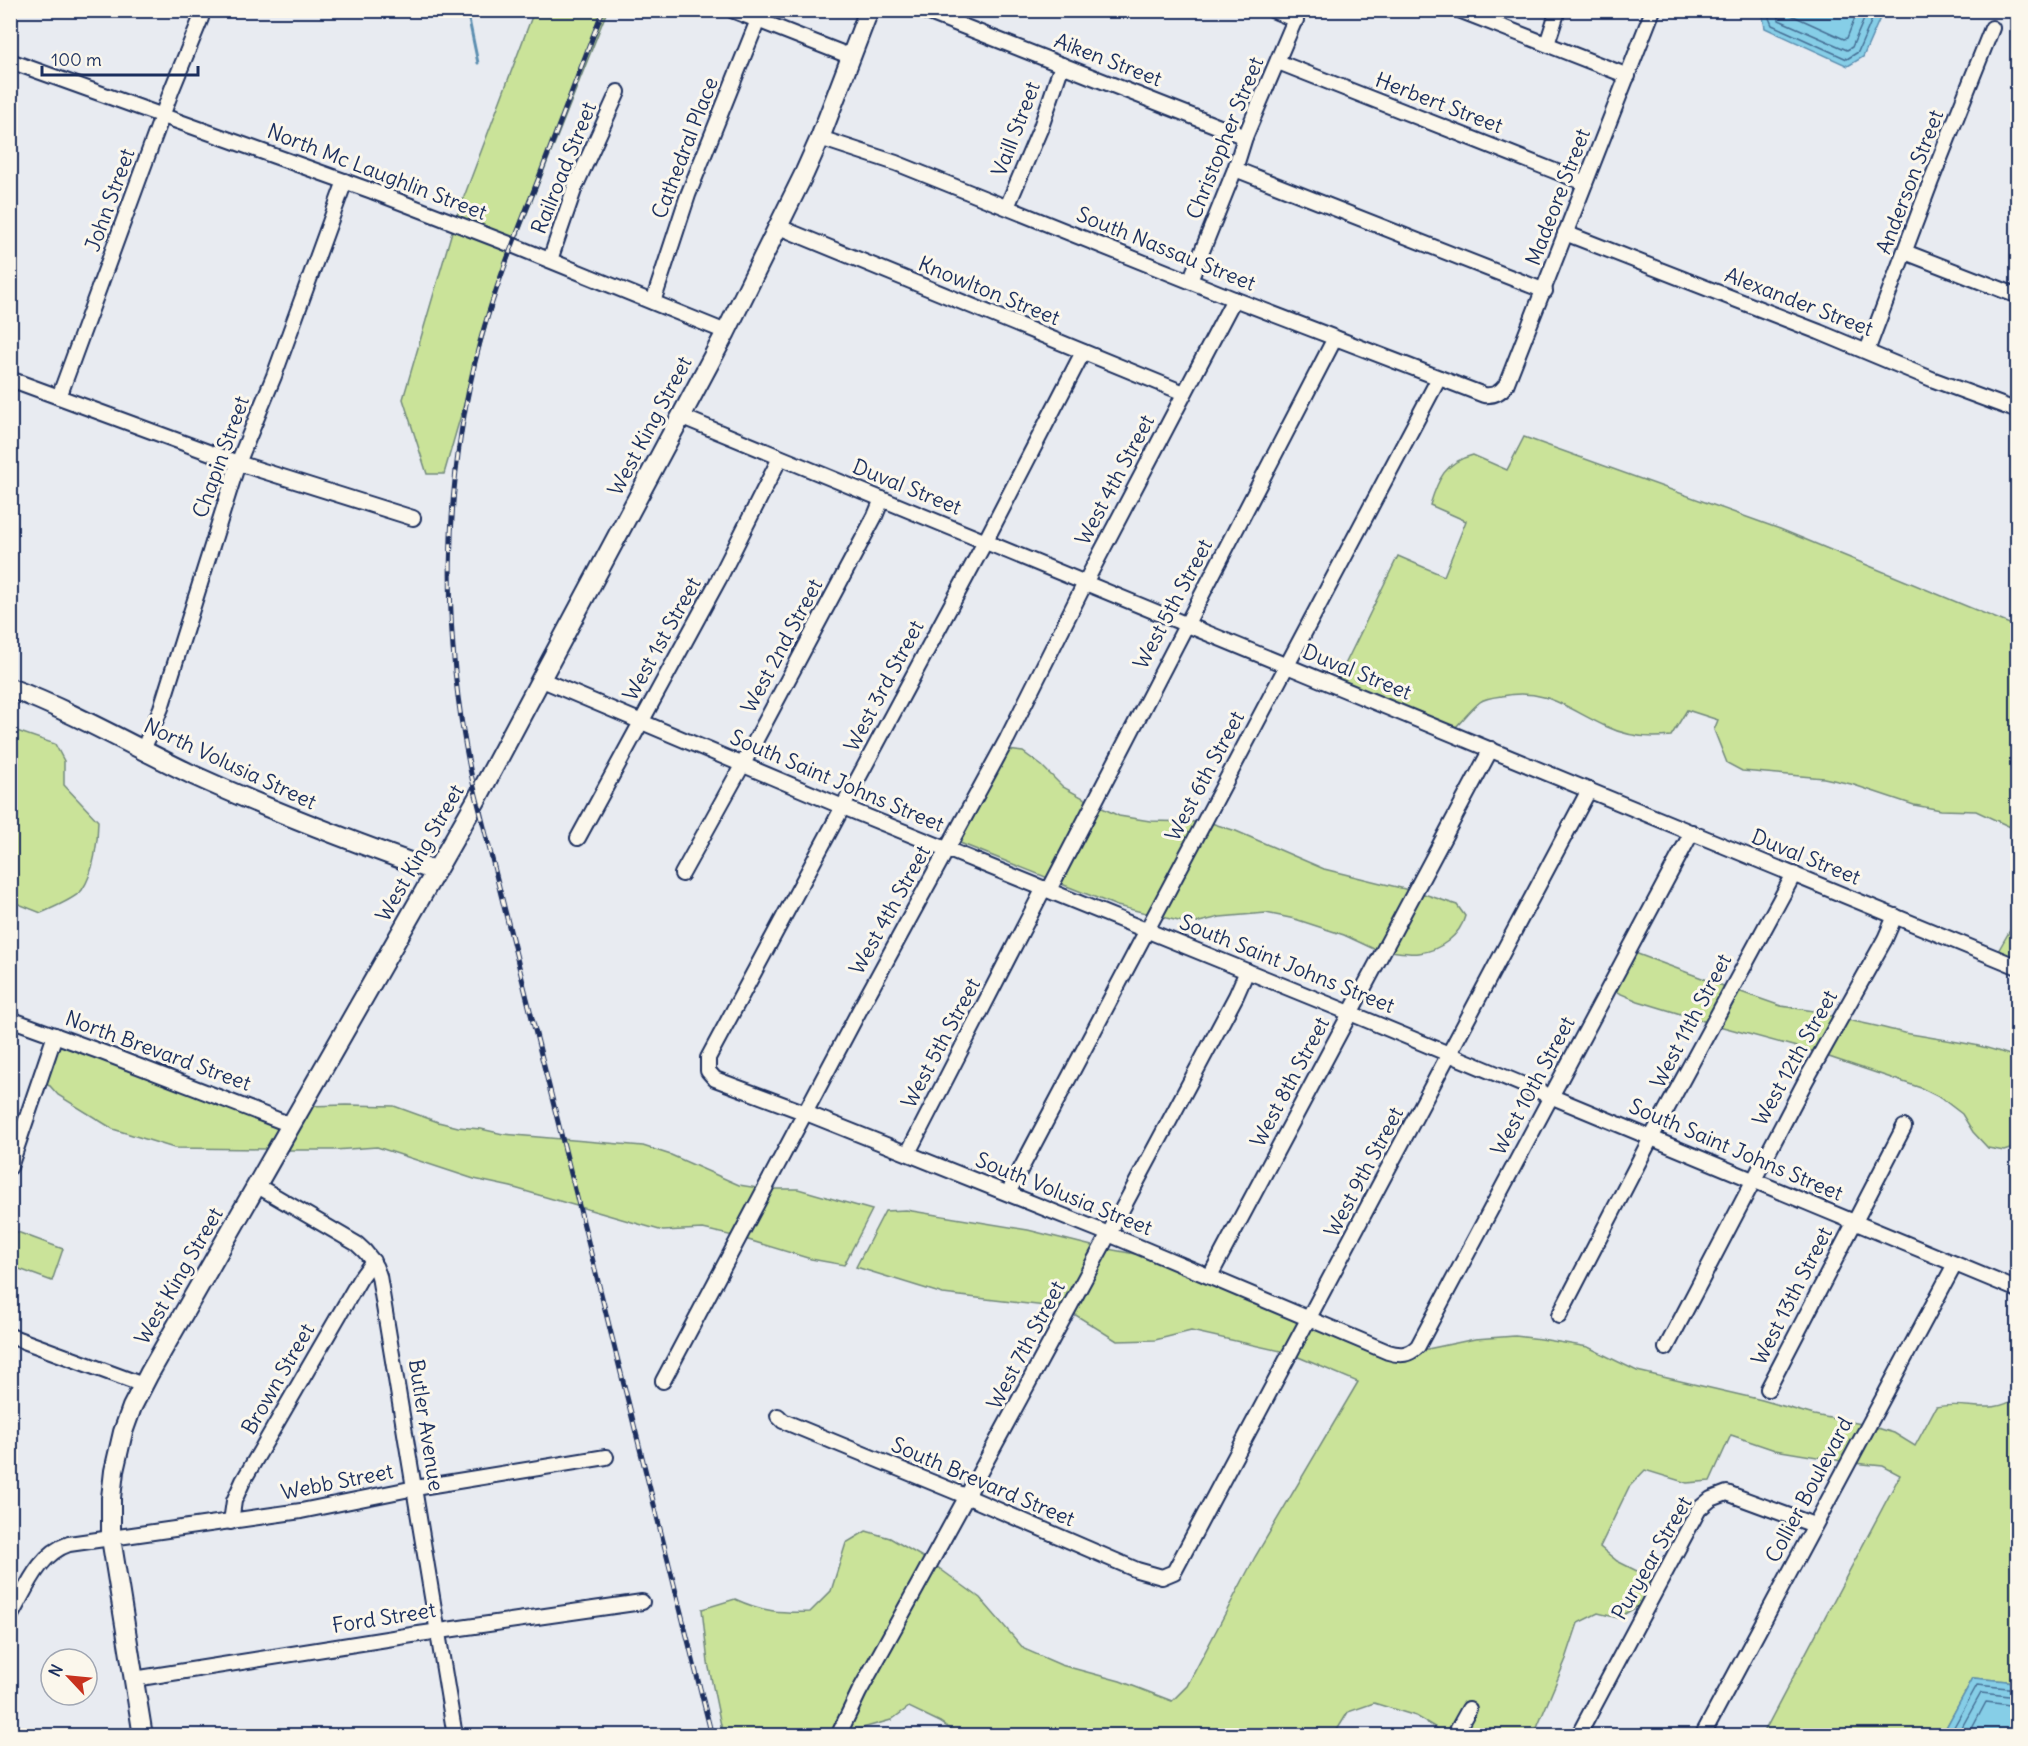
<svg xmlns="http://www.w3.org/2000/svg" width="2028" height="1746" font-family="Delius,sans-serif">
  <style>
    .green { fill: #cae399; stroke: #72897c; stroke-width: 1.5 }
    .water { fill: #86cee7; stroke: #5b8eb0; stroke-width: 1.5 }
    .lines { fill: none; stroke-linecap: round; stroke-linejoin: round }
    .shore { stroke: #466f95; stroke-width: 1.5 }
    .stream { stroke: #5b8eb0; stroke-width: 3 }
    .minor-casing { stroke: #1b2f5e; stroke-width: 18 }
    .major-casing { stroke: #1b2f5e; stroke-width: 22 }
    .minor { stroke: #fbf7ec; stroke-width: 14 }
    .major { stroke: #fbf7ec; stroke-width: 18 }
    .rail-casing { stroke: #1b2f5e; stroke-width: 5 }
    .rail { stroke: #fbf7ec; stroke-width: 3; stroke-dasharray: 9; stroke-linecap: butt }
    .labels { text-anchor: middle; stroke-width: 6; stroke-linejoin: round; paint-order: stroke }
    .street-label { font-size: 21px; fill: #1b2f5e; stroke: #fbf7ec }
  </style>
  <rect width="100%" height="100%" fill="#e8ebf1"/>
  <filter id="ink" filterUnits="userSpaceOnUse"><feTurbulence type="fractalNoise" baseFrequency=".0167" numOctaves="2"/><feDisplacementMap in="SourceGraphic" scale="12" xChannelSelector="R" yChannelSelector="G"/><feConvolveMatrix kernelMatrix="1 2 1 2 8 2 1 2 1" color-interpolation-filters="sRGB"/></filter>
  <g filter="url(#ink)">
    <g class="green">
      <polygon points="534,11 607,11 516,241 456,218"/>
      <polygon points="453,228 512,251 496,293 444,474 427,474 403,399"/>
      <path d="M 1524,437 L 1780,529 L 2017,627 L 2017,830 L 1976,811 L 1941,810 L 1914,805 L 1851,784 L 1824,778 L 1742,771 L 1727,763 L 1714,730 L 1718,720 L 1687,710 L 1671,736 C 1648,739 1626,736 1605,726 C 1568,709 1545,687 1502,696 C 1495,697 1485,698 1480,702 C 1471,709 1463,720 1455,728 L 1337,681 L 1398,556 L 1444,576 L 1466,521 L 1430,505 C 1438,479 1445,462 1473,455 L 1507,470 Z"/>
      <path d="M 11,729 L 55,744 L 64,761 L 64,785 L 98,821 C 98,841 94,873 82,890 C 75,899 52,908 41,913 L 11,901 Z"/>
      <polygon points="1008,750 1023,752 1042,766 1063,787 1087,800 1048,878 960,843"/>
      <polygon points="1098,806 1119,816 1150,821 1198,822 1150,914 1117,906 1059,883"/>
      <polygon points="1211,823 1236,831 1324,869 1409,890 1376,950 1344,935 1295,919 1266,913 1220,917 1191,924 1162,917"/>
      <path d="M 1421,893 L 1457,905 L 1465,916 C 1460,936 1439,951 1419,953 C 1410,954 1399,952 1390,951 Z"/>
      <polygon points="2017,918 2017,961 1997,953"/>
      <polygon points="1635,953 1726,987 1707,1022 1638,1001 1614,991"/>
      <polygon points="1738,991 1781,1006 1814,1011 1834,1017 1815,1052 1719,1026"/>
      <path d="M 1847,1020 C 1867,1023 1886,1029 1905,1033 C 1943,1040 1981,1043 2017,1058 L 2016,1147 L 2004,1151 L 1988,1148 L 1973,1132 L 1962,1114 L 1941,1098 L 1921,1088 L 1826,1056 Z"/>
      <polygon points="59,1042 147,1075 207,1101 234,1108 283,1127 270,1149 174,1148 113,1129 58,1095 50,1086 45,1084"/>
      <polygon points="346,1105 394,1106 438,1122 458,1127 481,1129 503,1134 643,1146 671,1155 739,1185 758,1188 733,1236 703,1229 663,1231 511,1187 474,1179 377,1147 334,1150 284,1150 308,1106"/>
      <polygon points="772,1189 798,1189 872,1210 844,1265 811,1259 745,1239"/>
      <polygon points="906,1210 1028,1230 1096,1247 1063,1308 943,1294 856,1267 885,1211"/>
      <polygon points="12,1230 63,1249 52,1281 11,1266"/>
      <polygon points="1108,1249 1146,1256 1301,1320 1285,1352 1191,1331 1155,1340 1117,1341 1074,1314"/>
      <polygon points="1312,1325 1404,1361 1413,1359 1423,1350 1475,1339 1515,1336 1541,1339 1588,1347 1637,1371 1762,1400 1814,1415 1862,1424 1841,1461 1775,1450 1731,1435 1710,1481 1687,1483 1645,1470 1629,1487 1600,1547 1617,1561 1655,1580 1642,1604 1618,1618 1598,1613 1578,1623 1566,1659 1534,1735 1461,1735 1476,1707 1466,1702 1448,1735 1416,1716 1374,1703 1348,1712 1334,1735 959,1735 940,1722 909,1707 891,1720 845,1733 864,1695 936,1566 980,1598 1024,1649 1061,1665 1120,1681 1172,1701 1187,1686 1255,1557 1358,1382 1296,1356"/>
      <path d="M 2017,1397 L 2017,1684 L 2007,1681 L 1973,1678 L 1942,1735 L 1762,1736 L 1900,1475 L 1883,1466 L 1854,1463 L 1874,1427 L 1894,1433 L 1915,1446 L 1936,1407 C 1965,1400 1993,1417 2017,1397 Z"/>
      <path d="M 866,1531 L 890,1538 L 926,1559 L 853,1690 L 831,1735 L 723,1735 L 708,1663 L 702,1609 L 735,1599 C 763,1612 781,1613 810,1612 L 831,1591 L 846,1543 Z"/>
    </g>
    <g class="water">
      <polygon points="1766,11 1766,10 1883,11 1863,57 1848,66 1765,28 1763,17"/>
      <polygon points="1973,1678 2007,1681 2017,1684 2017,1735 1942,1735"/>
    </g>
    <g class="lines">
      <g class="shore">
        <polyline points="1771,10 1769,18 1772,25 1847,59 1858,52 1876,10"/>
        <polyline points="1778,10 1779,20 1847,50 1852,47 1868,10"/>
        <polyline points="1787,10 1789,14 1844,39 1847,38 1858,10"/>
        <polyline points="1949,1736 1977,1685 2018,1689"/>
        <polyline points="1957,1736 1981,1693 2018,1697"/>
        <polyline points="1968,1736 1986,1702 2018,1706"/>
      </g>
      <polyline class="stream" points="467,10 478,63"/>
      <g class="minor-casing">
        <g id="minor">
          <polyline points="732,10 852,57"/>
          <polyline points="922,10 1245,137"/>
          <polyline points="1272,10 1296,20"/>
          <polyline points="1459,10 1628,76"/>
          <polyline points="1547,44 1558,10"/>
          <polyline points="10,61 372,191 512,245 726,332"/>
          <polyline points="1278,62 1585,183"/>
          <path d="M 820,138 L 896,163 L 1234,299 L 1484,395 C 1494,396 1500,393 1506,385 L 1653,10"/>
          <polyline points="1235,169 1545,291"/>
          <polyline points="1007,207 1041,127 1062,65"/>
          <polyline points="779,227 1184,393"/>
          <polyline points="1565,233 1819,332 1934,380 2018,411"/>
          <polyline points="1905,252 2018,296"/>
          <polyline points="550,260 575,187 618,92"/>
          <polyline points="1190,281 1235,169 1245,137 1299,10"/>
          <polyline points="653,302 688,195 762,10"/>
          <polyline points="1867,351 1931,181 1992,28"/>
          <path d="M 1083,352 L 985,542 L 708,1058 L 708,1071 L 715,1079 L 806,1113 L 1099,1230 L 1388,1352 C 1401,1356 1409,1355 1418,1346 L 1692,832"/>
          <polyline points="10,379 238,463 413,518"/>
          <polyline points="59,397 172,89 201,18"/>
          <polyline points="680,416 2018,967"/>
          <polyline points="540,679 843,807 1350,1013 2018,1290"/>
          <polyline points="143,750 161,708 238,463 274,376 345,181"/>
          <polyline points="578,838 719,579 780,458"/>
          <polyline points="682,874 743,764 875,516 882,499"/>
          <polyline points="1049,890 1335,338"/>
          <polyline points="10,1019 104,1053 291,1125"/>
          <polyline points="908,1153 1044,888"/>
          <polyline points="10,1167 55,1035"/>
          <path d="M 256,1185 L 357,1244 C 368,1253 375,1262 379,1276 L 455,1736"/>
          <polyline points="1008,1193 1439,378"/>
          <polyline points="1210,1276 1491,749"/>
          <polyline points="1559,1316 1651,1138 1794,874"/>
          <polyline points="10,1336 143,1385"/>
          <polyline points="1666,1348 1806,1080 1885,939 1895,916"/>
          <polyline points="663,1381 859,1011 1007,739 1085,583 1234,299"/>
          <polyline points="1768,1389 1904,1127"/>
          <polyline points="778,1416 783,1421 968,1497 1137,1570 1162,1577 1174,1572 1589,790"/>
          <polyline points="231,1522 234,1501 243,1481 360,1279 373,1261"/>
          <path d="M 10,1617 C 26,1590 38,1554 69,1544 L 301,1511 L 415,1488 L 606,1457"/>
          <polyline points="134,1679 412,1635 642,1602"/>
          <path d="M 838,1736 L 859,1692 C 987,1462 1112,1229 1236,996 L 1247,971"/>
          <polyline points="1454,1736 1469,1709"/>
          <polyline points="1578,1736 1699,1509 1711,1499 1727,1493 1814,1525"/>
          <polyline points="1702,1736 1955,1264"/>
        </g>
      </g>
      <g class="major-casing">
        <g id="major">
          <path d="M 10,688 C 74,712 132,746 193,775 C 272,811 353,842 435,871"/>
          <polyline points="143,1736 111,1538 111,1498 114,1471 123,1432 132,1407 149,1374 477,799 726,332 804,174 820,138 869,10"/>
        </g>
      </g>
      <use href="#minor" class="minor"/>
      <use href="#major" class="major"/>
      <g class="rail-casing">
        <path id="rail" d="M 603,10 C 581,67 560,123 538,180 C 517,233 495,287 480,342 C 442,487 441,637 473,783 L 712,1736"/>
      </g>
      <use href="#rail" class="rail"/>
    </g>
  </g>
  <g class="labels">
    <g class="street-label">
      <text transform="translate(1108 60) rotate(21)" y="7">Aiken Street</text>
      <text transform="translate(1439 103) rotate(21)" y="7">Herbert Street</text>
      <text transform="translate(1016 129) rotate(-69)" y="7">Vaill Street</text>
      <text transform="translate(1225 138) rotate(-68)" y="7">Christopher Street</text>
      <text transform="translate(685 148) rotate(-69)" y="7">Cathedral Place</text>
      <text transform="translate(564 168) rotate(-68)" y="7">Railroad Street</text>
      <text transform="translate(377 172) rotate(21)" y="7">North Mc Laughlin Street</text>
      <text transform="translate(1910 182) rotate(-69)" y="7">Anderson Street</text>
      <text transform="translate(1558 197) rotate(-69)" y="7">Madeore Street</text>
      <text transform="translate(110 200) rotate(-70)" y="7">John Street</text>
      <text transform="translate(1166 249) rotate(22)" y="7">South Nassau Street</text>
      <text transform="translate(989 291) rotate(22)" y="7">Knowlton Street</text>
      <text transform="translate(1799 302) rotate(21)" y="7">Alexander Street</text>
      <text transform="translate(650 426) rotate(-62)" y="7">West King Street</text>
      <text transform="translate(221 457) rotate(-70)" y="7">Chapin Street</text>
      <text transform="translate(1115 480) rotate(-62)" y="7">West 4th Street</text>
      <text transform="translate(907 487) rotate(22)" y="7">Duval Street</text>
      <text transform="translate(1173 604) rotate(-62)" y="7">West 5th Street</text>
      <text transform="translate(662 639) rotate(-61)" y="7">West 1st Street</text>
      <text transform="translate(782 646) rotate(-62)" y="7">West 2nd Street</text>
      <text transform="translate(1357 672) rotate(22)" y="7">Duval Street</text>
      <text transform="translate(884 686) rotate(-62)" y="7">West 3rd Street</text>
      <text transform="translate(230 764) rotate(25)" y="7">North Volusia Street</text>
      <text transform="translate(1205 776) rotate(-62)" y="7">West 6th Street</text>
      <text transform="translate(837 781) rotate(23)" y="7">South Saint Johns Street</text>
      <text transform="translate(420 853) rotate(-60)" y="7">West King Street</text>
      <text transform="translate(1806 857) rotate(22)" y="7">Duval Street</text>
      <text transform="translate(890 910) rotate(-61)" y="7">West 4th Street</text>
      <text transform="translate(1287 964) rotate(22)" y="7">South Saint Johns Street</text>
      <text transform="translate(1691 1021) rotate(-62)" y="7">West 11th Street</text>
      <text transform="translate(941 1043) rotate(-62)" y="7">West 5th Street</text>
      <text transform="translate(158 1051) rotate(20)" y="7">North Brevard Street</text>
      <text transform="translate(1795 1058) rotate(-61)" y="7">West 12th Street</text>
      <text transform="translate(1290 1082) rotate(-62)" y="7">West 8th Street</text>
      <text transform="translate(1533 1086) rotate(-62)" y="7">West 10th Street</text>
      <text transform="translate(1736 1150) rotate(23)" y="7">South Saint Johns Street</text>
      <text transform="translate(1364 1172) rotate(-62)" y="7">West 9th Street</text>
      <text transform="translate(1064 1194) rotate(22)" y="7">South Volusia Street</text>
      <text transform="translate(179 1276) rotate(-60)" y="7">West King Street</text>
      <text transform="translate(1792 1296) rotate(-63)" y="7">West 13th Street</text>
      <text transform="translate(1026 1345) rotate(-62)" y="7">West 7th Street</text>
      <text transform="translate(278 1379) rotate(-60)" y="7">Brown Street</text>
      <text transform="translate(426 1425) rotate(81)" y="7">Butler Avenue</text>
      <text transform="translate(337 1482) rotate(-11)" y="7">Webb Street</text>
      <text transform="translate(983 1482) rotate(23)" y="7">South Brevard Street</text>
      <text transform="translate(1809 1490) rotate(-62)" y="7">Collier Boulevard</text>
      <text transform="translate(1652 1558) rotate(-60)" y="7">Puryear Street</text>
      <text transform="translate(384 1618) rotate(-9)" y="7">Ford Street</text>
    </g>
  </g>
  <rect width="2028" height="1746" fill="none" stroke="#fbf7ec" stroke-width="36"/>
  <rect x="18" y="18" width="1992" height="1710" fill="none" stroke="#1b2f5e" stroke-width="2" filter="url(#ink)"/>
  <g transform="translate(69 1677) rotate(296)"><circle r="28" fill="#fbf7ec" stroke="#a1a7b3" stroke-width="1.5"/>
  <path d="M0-4.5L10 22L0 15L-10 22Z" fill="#c8321e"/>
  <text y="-9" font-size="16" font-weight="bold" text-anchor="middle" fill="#1b2f5e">N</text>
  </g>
  <path d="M42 66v9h156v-9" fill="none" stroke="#1b2f5e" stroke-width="3"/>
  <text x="51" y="66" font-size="18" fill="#1b2f5e" stroke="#fbf7ec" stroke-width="4.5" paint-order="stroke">100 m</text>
</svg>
